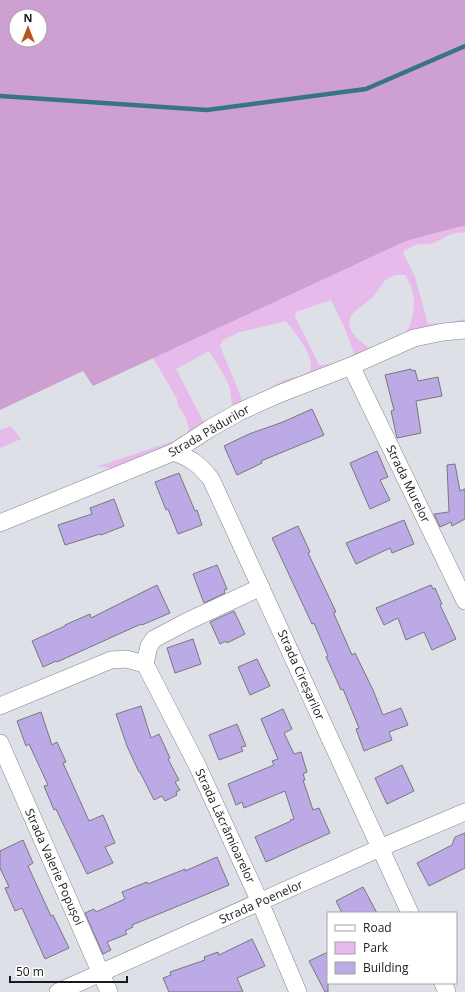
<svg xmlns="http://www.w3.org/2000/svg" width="465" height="992" font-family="'Open Sans',sans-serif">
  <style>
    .green { fill: #e8baeb; fill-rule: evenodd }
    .forest { fill: #cea0d2; fill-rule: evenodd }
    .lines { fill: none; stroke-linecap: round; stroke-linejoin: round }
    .stream { stroke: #397484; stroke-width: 4.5 }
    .building { fill: #bbaae6; stroke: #79777d }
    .minor-casing { stroke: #82858b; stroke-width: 18 }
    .minor { stroke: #fff; stroke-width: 17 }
    .labels { text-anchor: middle; stroke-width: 4; stroke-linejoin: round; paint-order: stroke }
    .street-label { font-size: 12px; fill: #191a1c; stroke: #fff }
  </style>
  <rect width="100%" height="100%" fill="#dde0e7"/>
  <g class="green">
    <path d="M 465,226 L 465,233 C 454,230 443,239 433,243 C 429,245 424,244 420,244 C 413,245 409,248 403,252 L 415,277 L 428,324 L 446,323 L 465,319 L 465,327 L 437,330 L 121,470 L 96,466 L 102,465 L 170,442 L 185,438 L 189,429 L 185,416 L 177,404 L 177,399 L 153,358 L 406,241 L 458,227 ZM 395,275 L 405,275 C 415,290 416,305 411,322 C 409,327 407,332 402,335 C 393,341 381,345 371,349 C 360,341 343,330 352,314 L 374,296 L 385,280 ZM 331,300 L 345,329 L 354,354 C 344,361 332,365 319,365 L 295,316 L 296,312 ZM 286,321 C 294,332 316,357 310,371 L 300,376 L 287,379 L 243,402 L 220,346 L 223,340 L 240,332 ZM 209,351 L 224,375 L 230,388 L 232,406 L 227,412 L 203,421 L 176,369 Z"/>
    <polygon points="11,426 21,439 0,448 0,430"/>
  </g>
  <path class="forest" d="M 0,0 L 465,0 L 465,226 L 458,227 L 406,241 L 93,386 L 83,371 L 0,410 ZM 16,16 L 40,16 L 40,40 L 16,40 Z"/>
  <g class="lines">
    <polyline class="stream" points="0,96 207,110 366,89 465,46"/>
  </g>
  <g class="building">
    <polygon points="411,369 412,371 415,370 418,381 438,377 442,396 416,401 421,433 397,438 391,411 394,410 385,375"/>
    <polygon points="312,409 324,435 261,461 262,463 237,475 224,446 249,434 283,422"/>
    <polygon points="377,451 388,477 380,480 390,500 370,509 350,463"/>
    <polygon points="455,464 460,491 465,489 465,519 452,526 451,522 440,527 434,514 449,512 447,465"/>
    <polygon points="179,473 195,511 197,510 202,525 178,534 168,509 166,510 155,482"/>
    <polygon points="114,499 124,526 101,535 100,534 65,545 58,525 92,514 90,508"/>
    <polygon points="404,520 414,544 392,553 390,548 356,564 346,543"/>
    <polygon points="298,526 310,552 308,553 336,612 334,612 334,614 352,655 355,653 373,690 383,715 401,708 408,725 389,732 392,740 364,751 356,729 359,728 343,689 341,690 329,663 326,657 328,656 314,623 312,624 272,538"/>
    <polygon points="217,565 227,589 224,590 225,593 204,603 193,574"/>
    <polygon points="157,585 170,613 142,625 141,624 57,662 56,661 43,667 32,641 65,626 65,625 90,614 91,618"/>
    <polygon points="431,585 433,589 435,588 442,604 440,605 456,639 432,650 424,632 406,640 398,618 384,625 376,608"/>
    <polygon points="234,611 245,634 227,643 226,641 220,644 210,622"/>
    <polygon points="193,639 201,664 175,673 167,648"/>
    <polygon points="257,659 270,686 250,695 238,667"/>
    <polygon points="141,706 151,738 159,734 170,758 168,759 179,780 175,782 180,790 176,792 177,795 165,801 162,796 154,800 140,772 139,772 127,746 116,714"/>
    <polygon points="283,709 292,729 284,733 294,754 301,752 307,772 303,774 305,780 303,780 313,810 319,808 330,833 266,862 255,837 291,821 290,820 294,819 285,791 244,808 242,802 236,805 228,784 274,765 272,761 278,759 261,719"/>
    <polygon points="41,712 52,745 57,742 66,762 63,763 89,821 103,815 115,843 105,847 113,863 87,874 56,809 54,810 44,786 48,785 29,744 26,746 17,721"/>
    <polygon points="237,724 246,746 241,747 243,751 219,760 209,735"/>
    <polygon points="402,765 414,791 387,804 375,778"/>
    <polygon points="465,833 465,868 429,886 417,863 452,845 455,837"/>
    <polygon points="23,840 33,863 28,866 51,916 53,915 69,948 45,959 22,908 15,911 5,888 9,887 0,868 0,851"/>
    <polygon points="217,857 229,885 132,925 133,927 125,931 127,934 107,942 111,950 103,954 85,913 94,909 96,912 125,899 122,892 147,882 148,884 185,869 185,871"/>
    <polygon points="363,887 377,913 342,913 336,901"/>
    <polygon points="252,939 265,966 237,978 243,992 169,992 163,978 171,975 170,972 205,960 204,957 218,952 219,955"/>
    <polygon points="328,952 328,992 325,992 309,961"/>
  </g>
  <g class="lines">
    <g class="minor-casing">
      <g id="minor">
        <polyline points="351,366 465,601"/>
        <path d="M 174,452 C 193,460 198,463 211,479 L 410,913"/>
        <polyline points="0,523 174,452 209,429 239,412 279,394 351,366 414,338 443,332 465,330"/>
        <polyline points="145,664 197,765 260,902 298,992"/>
        <polyline points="0,706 111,660 126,659 145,664 149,646 154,639 186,622 261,587"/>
        <polyline points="0,743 109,992"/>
        <polyline points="443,983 447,992"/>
        <polyline points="58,992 380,848 465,812"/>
      </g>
    </g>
    <use href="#minor" class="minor"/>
  </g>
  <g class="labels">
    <g class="street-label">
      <text transform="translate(209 431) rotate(-30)" y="4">Strada Pădurilor</text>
      <text transform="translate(408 484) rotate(64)" y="4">Strada Murelor</text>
      <text transform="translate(301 675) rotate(66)" y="4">Strada Cireșarilor</text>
      <text transform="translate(225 826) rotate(65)" y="4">Strada Lăcrămioarelor</text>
      <text transform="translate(54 867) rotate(66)" y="4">Strada Valerie Popușoi</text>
      <text transform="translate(261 902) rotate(-24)" y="4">Strada Poenelor</text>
    </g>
  </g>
  <rect x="327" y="912" width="130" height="72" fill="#ffffff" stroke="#a3a3a4"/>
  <rect x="335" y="925" width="20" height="6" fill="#ffffff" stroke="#a3a3a4"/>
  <text x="363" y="932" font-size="12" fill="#191a1c">Road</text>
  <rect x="335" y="942" width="20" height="12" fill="#e8baeb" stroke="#a3a3a4"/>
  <text x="363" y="952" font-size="12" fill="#191a1c">Park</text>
  <rect x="335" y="962" width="20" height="12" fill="#bbaae6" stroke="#a3a3a4"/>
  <text x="363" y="972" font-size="12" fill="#191a1c">Building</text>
  <g transform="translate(28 28)"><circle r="19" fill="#ffffff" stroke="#a3a3a4"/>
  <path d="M0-3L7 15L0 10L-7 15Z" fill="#b85420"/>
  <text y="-6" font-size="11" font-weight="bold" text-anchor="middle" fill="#191a1c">N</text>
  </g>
  <path d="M10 976v6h117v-6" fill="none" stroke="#191a1c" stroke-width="2"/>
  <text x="16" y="976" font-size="12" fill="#191a1c" stroke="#ffffff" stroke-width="3" paint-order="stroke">50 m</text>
</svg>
